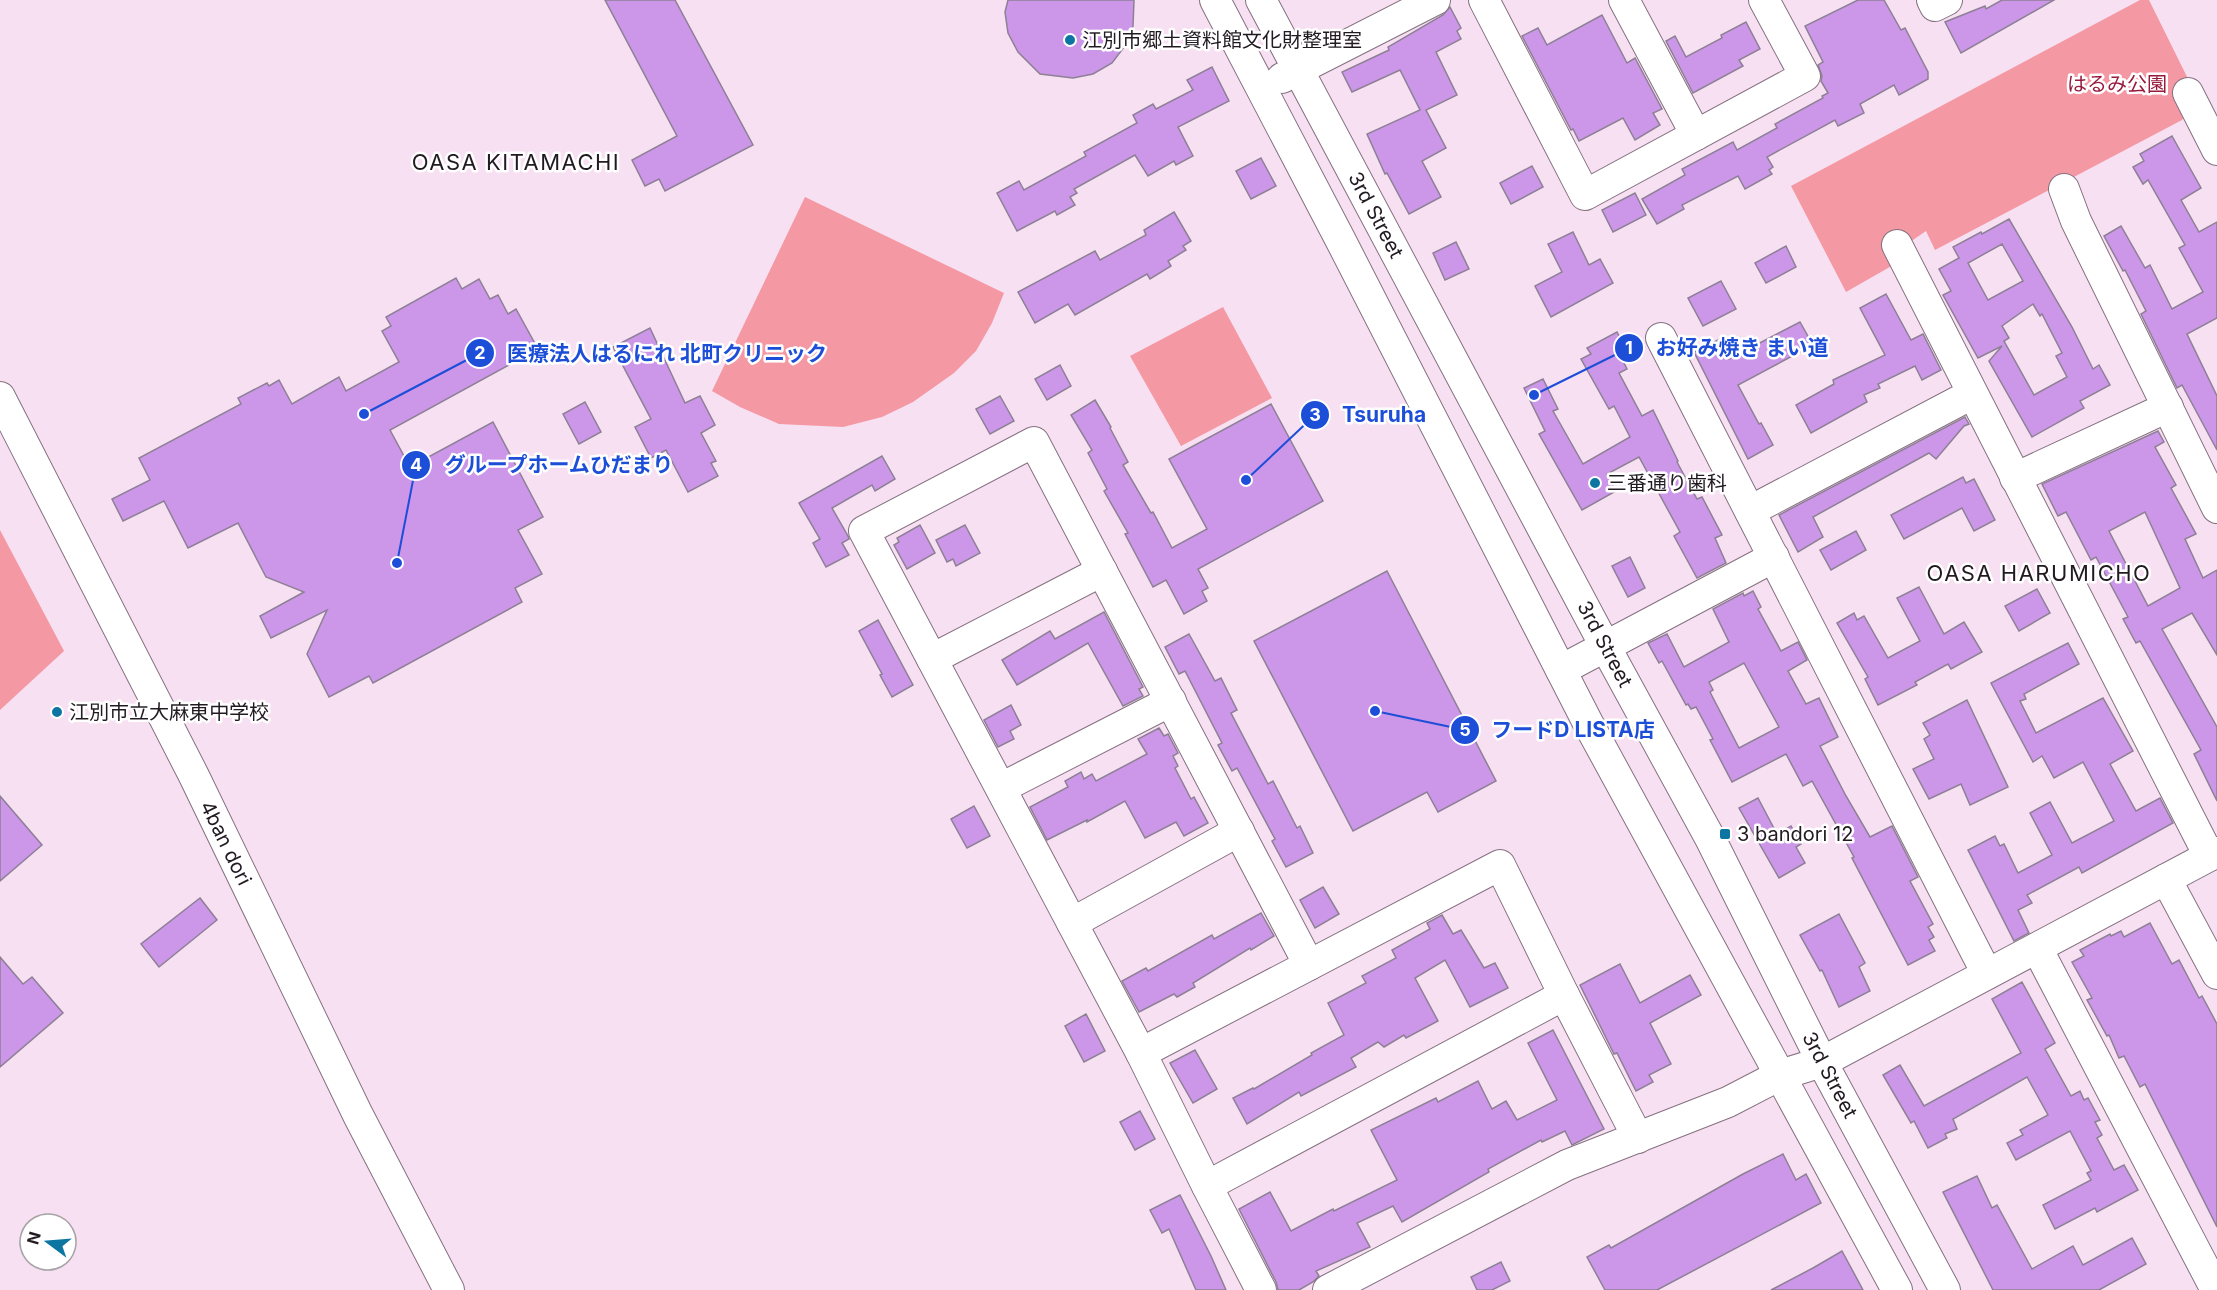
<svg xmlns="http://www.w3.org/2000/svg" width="2217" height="1290" font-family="Inter,'Noto Sans JP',sans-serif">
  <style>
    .green { fill: #f498a3 }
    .building { fill: #cc96e9; stroke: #8d8095; stroke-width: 1.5; fill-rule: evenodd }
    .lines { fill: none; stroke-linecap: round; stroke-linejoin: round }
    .minor-casing { stroke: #857181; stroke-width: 32 }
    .minor { stroke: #fff; stroke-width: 30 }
    .poi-dot { fill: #0d75a1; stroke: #fff; stroke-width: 2 }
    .labels { text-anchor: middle; stroke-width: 5; stroke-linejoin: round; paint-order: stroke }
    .poi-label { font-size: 20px; fill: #221a21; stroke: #fff; text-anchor: start }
    .park-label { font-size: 20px; fill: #981b3d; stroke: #fff }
    .street-label { font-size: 20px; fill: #221a21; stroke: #fff }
    .quarter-label { font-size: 22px; letter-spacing: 1.5px; fill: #221a21; stroke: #fff }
    .leader { fill: none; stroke: #1d4ed8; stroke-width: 2 }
    .callout-dot { fill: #1d4ed8; stroke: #fff; stroke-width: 2 }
    .mark-label { font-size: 18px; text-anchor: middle; font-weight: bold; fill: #fff }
    .callout-label { font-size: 21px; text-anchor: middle; font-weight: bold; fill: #1d4ed8; stroke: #fff; stroke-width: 5; stroke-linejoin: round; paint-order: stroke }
  </style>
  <rect width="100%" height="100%" fill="#f7e0f2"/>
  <g class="green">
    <polygon points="2140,0 2149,0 2197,97 2182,120 1935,250 1926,231 1910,242 1902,260 1846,292 1791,186"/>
    <polygon points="805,197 1004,293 992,323 976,351 954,373 913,402 882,417 843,427 779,424 740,407 712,391"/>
    <polygon points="1223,307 1272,398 1181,446 1130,356"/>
    <polygon points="0,530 64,651 0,710"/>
  </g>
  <g class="building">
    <polygon points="605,0 675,0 753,145 665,191 659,179 645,186 632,160 677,136"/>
    <polygon points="1008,0 1134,0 1133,26 1125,46 1112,63 1093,74 1073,78 1040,74 1018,52 1008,33 1005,12"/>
    <polygon points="1858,0 1884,0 1901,30 1905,28 1928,72 1928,79 1899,95 1894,85 1860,104 1864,113 1838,126 1835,120 1767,157 1773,167 1769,170 1772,174 1745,189 1738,176 1682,205 1684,209 1657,224 1642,199 1685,175 1682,169 1733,142 1737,150 1777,128 1775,124 1823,98 1822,96 1828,93 1821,81 1822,76 1818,65 1823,62 1805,26"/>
    <polygon points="2002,0 2054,0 1961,53 1945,22 1985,6 1986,9"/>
    <polygon points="1450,7 1461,28 1457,31 1461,39 1436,52 1457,95 1426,110 1446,148 1422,161 1441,197 1409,214 1387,173 1385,174 1367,134 1420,110 1400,70 1352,92 1342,72 1389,50 1388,47 1443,15"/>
    <polygon points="1602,15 1627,63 1635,58 1662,109 1653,113 1660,125 1635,140 1623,118 1579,141 1573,129 1571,130 1522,36 1538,28 1547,45"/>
    <polygon points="1746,22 1760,49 1739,60 1743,66 1693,93 1666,41 1675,36 1686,57 1722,38 1721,35"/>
    <polygon points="1212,67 1229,101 1178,127 1193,156 1176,165 1174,161 1148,176 1135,155 1074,189 1077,193 1070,197 1075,205 1057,215 1055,211 1017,231 997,193 1019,181 1024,190 1086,156 1084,152 1137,123 1133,115 1153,104 1156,109 1193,90 1187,80"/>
    <polygon points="2172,136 2201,188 2181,200 2199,232 2217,222 2217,318 2187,334 2217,396 2217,450 2182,385 2177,388 2141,314 2146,311 2125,270 2123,271 2104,236 2121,226 2145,268 2150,265 2172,309 2203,292 2179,248 2185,245 2148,180 2143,184 2133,167 2144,161 2140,154"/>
    <polygon points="1261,158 1276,186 1251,199 1236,171"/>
    <polygon points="1532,166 1543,187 1511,204 1500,183"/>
    <polygon points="1635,193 1646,215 1613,232 1602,210"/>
    <polygon points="1174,212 1191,241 1183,246 1186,250 1168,261 1171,266 1150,279 1147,274 1075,315 1068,304 1035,323 1018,292 1095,251 1100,260 1146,235 1144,230"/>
    <path d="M 2009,219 L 2072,327 L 2093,369 L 2099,365 L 2110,385 L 2080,401 L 2084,408 L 2032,437 L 1989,361 L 2002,346 L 1978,358 L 1943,295 L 1951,291 L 1939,269 L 1959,258 L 1953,247 L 1981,232 L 1982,234 ZM 2002,244 L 2023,281 L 1988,300 L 1968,263 ZM 2033,304 L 2040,316 L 2042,314 L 2062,353 L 2056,356 L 2067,377 L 2034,395 L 2004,341 L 2009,338 L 2002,326 Z"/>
    <polygon points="1573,232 1589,265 1600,259 1613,283 1551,317 1535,286 1562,272 1548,244"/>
    <polygon points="1456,242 1469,269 1445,280 1433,253"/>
    <polygon points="1786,246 1796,267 1766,283 1755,263"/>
    <polygon points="456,278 462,289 479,279 490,299 498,295 508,314 516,309 538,349 390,430 410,467 493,422 543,517 518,530 542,574 515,588 522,602 373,683 369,676 329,697 307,654 327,610 271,638 260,616 304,592 266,577 238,523 188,548 164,501 123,521 112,499 150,480 139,458 241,404 238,398 267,383 269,386 279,380 292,404 339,377 346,391 399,362 382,331 391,326 386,317"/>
    <polygon points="1721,281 1736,309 1703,326 1688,298"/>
    <polygon points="1886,294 1911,340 1923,334 1941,370 1922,380 1915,366 1878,384 1880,388 1864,395 1867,402 1811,433 1796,405 1834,384 1833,380 1885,355 1860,308"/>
    <polygon points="1800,322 1813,345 1738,385 1759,424 1761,423 1773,445 1748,459 1694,352 1718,340 1729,359"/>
    <polygon points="650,328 685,403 700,396 715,425 701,433 716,461 711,463 718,476 688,492 666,450 651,458 635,427 651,419 613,347"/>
    <polygon points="1617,332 1627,350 1620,355 1627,369 1619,373 1642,416 1653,410 1678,461 1677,462 1697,499 1702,497 1722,535 1715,538 1726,563 1697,578 1674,536 1680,532 1639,457 1607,474 1616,491 1582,510 1539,434 1545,431 1524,388 1543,379 1558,409 1553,411 1583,464 1630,437 1614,406 1609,409 1581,359 1591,354 1587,348"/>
    <polygon points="1060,365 1071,386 1047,400 1035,379"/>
    <polygon points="1000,396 1014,421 990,434 976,409"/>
    <polygon points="1095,400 1111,427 1110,428 1128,462 1123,465 1151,513 1153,512 1172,548 1207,529 1169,459 1271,404 1323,501 1198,569 1208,588 1202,591 1207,601 1184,614 1166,580 1153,587 1125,534 1128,533 1104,491 1107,489 1088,453 1092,450 1071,415"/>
    <polygon points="585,402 601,432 579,444 563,414"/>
    <polygon points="1965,417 1969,424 1964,426 1936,459 1929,453 1813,517 1823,537 1798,552 1779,515"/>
    <path d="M 2158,431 L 2164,442 L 2155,447 L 2176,485 L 2171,488 L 2196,534 L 2185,539 L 2203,578 L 2217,570 L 2217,655 L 2192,613 L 2162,629 L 2217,727 L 2217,801 L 2194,754 L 2201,750 L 2140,641 L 2136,643 L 2123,619 L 2128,617 L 2096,557 L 2091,560 L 2066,512 L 2058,516 L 2042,484 ZM 2145,512 L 2180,588 L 2148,606 L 2109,531 Z"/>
    <polygon points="882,456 895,479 875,491 872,485 832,508 848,536 849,539 842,543 849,555 826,567 813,543 820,539 799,503"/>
    <polygon points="1963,477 1966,483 1974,479 1995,520 1974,531 1962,508 1904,539 1891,515"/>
    <polygon points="920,525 935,553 907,569 894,545 899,542 897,538"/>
    <polygon points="965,525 980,553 956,566 953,559 947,562 936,540"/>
    <polygon points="1856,531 1866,550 1831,570 1820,550"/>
    <polygon points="1630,557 1645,588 1628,597 1612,566"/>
    <polygon points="1387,571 1496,781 1438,812 1427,792 1353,831 1254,641"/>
    <polygon points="1919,587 1944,634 1964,622 1982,652 1951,669 1948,664 1915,682 1917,685 1878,705 1865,679 1868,677 1837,623 1854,613 1857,620 1864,616 1888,658 1920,641 1897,598"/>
    <polygon points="2037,589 2050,613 2019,631 2005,606"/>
    <path d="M 1753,591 L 1761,607 L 1758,609 L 1781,651 L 1798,642 L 1807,660 L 1788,671 L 1806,704 L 1819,698 L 1838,737 L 1820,746 L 1846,796 L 1870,837 L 1892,826 L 1918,877 L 1910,881 L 1933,924 L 1928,927 L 1934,937 L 1929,940 L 1935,951 L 1908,965 L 1852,858 L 1854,857 L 1812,781 L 1803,786 L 1786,754 L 1732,782 L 1710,740 L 1713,739 L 1696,707 L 1691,709 L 1688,704 L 1686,705 L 1662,661 L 1659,663 L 1648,643 L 1667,634 L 1684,667 L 1729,642 L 1713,609 L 1743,593 L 1744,596 ZM 1744,663 L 1779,727 L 1739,748 L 1710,692 L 1713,690 L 1709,682 Z"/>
    <polygon points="1104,612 1143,687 1139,689 1143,696 1123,706 1088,643 1017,685 1002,660 1050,631 1055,639"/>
    <polygon points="878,620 913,685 892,697 880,675 882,674 859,631"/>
    <polygon points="1189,634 1215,681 1221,678 1237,710 1231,713 1268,784 1273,781 1297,828 1300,826 1313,853 1286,867 1272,841 1275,839 1237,768 1232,771 1218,745 1222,743 1185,671 1179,674 1165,647"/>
    <polygon points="2068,643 2079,664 2024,694 2026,699 2020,701 2036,733 2103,698 2133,751 2110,764 2136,811 2160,798 2173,823 2082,873 2079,867 2027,895 2032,903 2018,910 2029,933 2014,941 1968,850 1995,836 2000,846 2004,844 2018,873 2052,855 2030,813 2050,802 2072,843 2114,821 2083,762 2054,778 2042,756 2033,762 1991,683"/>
    <polygon points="1967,700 2008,787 1970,805 1961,784 1929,799 1913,769 1934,759 1924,739 1930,735 1923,723"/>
    <polygon points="1011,705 1021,725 1010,731 1014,739 998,747 984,720"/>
    <polygon points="1159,728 1164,736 1168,734 1178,753 1173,756 1178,766 1175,768 1191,799 1194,797 1208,823 1184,836 1176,822 1145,838 1125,801 1087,822 1087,820 1047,840 1030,807 1068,787 1065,781 1081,772 1084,779 1092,774 1096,781 1147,754 1138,739"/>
    <polygon points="0,796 42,845 0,881"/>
    <polygon points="1758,798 1777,834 1791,826 1801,844 1796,847 1805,863 1779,878 1739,808"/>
    <polygon points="974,806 990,836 967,848 951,819"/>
    <polygon points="1323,887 1339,914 1315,928 1300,900"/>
    <polygon points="200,898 217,920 159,967 141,944"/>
    <polygon points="1261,913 1274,936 1251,950 1250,948 1193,983 1195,987 1177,997 1174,994 1139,1012 1122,981 1146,968 1148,971 1212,935 1214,939"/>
    <polygon points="1839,914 1865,963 1859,967 1870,991 1839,1007 1822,970 1820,971 1800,935"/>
    <polygon points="1442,915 1453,934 1461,930 1484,968 1495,963 1508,988 1470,1007 1445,960 1415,978 1438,1021 1406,1038 1404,1035 1384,1047 1378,1042 1351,1058 1356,1067 1301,1096 1299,1092 1247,1124 1233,1098 1253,1088 1254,1089 1312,1055 1311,1053 1344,1035 1328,1003 1366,983 1362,976 1396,958 1392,950 1430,929 1427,923"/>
    <polygon points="2150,923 2172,964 2179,960 2199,998 2202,996 2217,1024 2217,1227 2145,1084 2140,1087 2124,1056 2119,1058 2109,1035 2107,1036 2087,1000 2092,998 2072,962 2084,956 2080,950 2110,934 2111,936 2121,931 2124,937"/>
    <polygon points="0,957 23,984 32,977 63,1013 0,1067"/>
    <polygon points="1620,964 1640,1003 1690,975 1701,995 1650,1023 1671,1064 1649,1075 1653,1082 1636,1091 1617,1053 1614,1054 1580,985"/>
    <polygon points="2022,982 2055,1043 2045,1049 2071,1096 2080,1091 2084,1100 2088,1098 2100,1120 2095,1122 2102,1135 2097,1138 2114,1170 2124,1165 2138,1190 2097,1212 2095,1208 2055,1229 2043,1205 2091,1180 2087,1173 2091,1171 2070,1131 2016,1160 2007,1143 2023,1135 2020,1130 2048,1115 2027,1077 1953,1119 1957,1129 1945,1134 1947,1138 1928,1148 1914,1121 1911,1123 1883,1075 1900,1065 1924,1106 2021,1053 1992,999"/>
    <polygon points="1086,1014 1105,1051 1084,1062 1065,1026"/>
    <polygon points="1553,1030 1604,1129 1572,1145 1565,1131 1542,1142 1541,1140 1488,1169 1489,1172 1402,1222 1393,1206 1357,1223 1370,1247 1316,1271 1319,1276 1313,1282 1299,1290 1278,1290 1276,1282 1239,1209 1270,1192 1291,1231 1333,1209 1334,1211 1397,1180 1371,1130 1436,1098 1438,1102 1478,1081 1492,1109 1506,1101 1517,1120 1557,1100 1528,1043"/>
    <polygon points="1195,1050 1217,1089 1193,1103 1170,1063"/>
    <polygon points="1140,1111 1155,1139 1135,1150 1120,1122"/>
    <polygon points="1783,1154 1796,1180 1806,1174 1821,1203 1657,1290 1605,1290 1587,1257 1609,1245 1611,1248 1743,1174"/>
    <polygon points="1977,1176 1992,1208 1997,1205 2032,1269 2073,1246 2083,1265 2132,1238 2146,1264 2099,1290 1993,1290 1943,1192"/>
    <polygon points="1180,1195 1211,1256 1226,1290 1196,1290 1169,1229 1162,1233 1150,1210"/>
    <polygon points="1842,1251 1863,1290 1771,1290 1813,1268"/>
    <polygon points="1501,1262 1510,1281 1492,1290 1477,1290 1471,1277"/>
  </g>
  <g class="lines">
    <g class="minor-casing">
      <g id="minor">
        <polyline points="1215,0 1341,241 1589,725 1897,1290"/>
        <polyline points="1261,0 1605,646 1710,838 1822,1062 1945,1290"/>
        <polyline points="1484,0 1585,195 1805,76 1764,0"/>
        <polyline points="1624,0 1696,135"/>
        <polyline points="1932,0 1935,6 1947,0"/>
        <polyline points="1282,78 1435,0"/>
        <polyline points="2188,93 2217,150"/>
        <polyline points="2064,189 2076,221 2217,508"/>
        <polyline points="1897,245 2209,856"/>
        <polyline points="1661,338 1987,974"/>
        <polyline points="0,397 194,776 358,1115 449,1290"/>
        <polyline points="2015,478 2168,407"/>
        <polyline points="1750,511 1972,394"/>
        <polyline points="932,659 1102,571"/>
        <polyline points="1561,670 1774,557"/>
        <polyline points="1001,788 1171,701"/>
        <polyline points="2166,879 2217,974"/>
        <polyline points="1072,923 1239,831"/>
        <polyline points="2037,948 2216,1290"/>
        <polyline points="1141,1053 1500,865 1564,995"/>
        <polyline points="1207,1186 1141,1053 864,531 1034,442 1309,965"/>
        <polyline points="1261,1290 1207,1186 1564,995 1638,1138"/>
        <polyline points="1328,1290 1567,1165 1728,1102 1780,1075 1822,1062 2217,852"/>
      </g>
    </g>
    <use href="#minor" class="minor"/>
  </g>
  <g class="poi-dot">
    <circle cx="1070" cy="40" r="6"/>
    <circle cx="1595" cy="483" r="6"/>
    <circle cx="57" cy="712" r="6"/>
    <rect x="1719" y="828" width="12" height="12" rx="3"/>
  </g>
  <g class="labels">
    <g class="poi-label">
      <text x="1082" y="47">江別市郷土資料館文化財整理室</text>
      <text x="1607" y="490">三番通り歯科</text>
      <text x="69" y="719">江別市立大麻東中学校</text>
      <text x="1737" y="841">3 bandori 12</text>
    </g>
    <g class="park-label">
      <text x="2117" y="91">はるみ公園</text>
    </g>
    <g class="street-label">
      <text transform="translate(1376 215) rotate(62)" y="7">3rd Street</text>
      <text transform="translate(1605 644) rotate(62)" y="7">3rd Street</text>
      <text transform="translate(226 843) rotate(64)" y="7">4ban dori</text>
      <text transform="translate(1830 1075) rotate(62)" y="7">3rd Street</text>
    </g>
    <g class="quarter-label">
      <text x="516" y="170">OASA KITAMACHI</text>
      <text x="2039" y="581">OASA HARUMICHO</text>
    </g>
  </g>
  <path class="leader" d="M1534 395L1629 348M364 414L480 353M1246 480L1315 415M397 563L416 465M1375 711L1465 730"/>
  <g class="callout-dot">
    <circle cx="1534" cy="395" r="6"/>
    <circle cx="364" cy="414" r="6"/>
    <circle cx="1246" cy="480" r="6"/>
    <circle cx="397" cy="563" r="6"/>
    <circle cx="1375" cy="711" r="6"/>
    <circle cx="1629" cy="348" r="15"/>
    <circle cx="480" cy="353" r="15"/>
    <circle cx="1315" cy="415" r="15"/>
    <circle cx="416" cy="465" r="15"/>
    <circle cx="1465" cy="730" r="15"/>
  </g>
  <g class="mark-label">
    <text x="1629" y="354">1</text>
    <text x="480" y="359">2</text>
    <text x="1315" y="421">3</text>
    <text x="416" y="471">4</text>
    <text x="1465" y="736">5</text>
  </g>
  <g class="callout-label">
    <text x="1742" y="355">お好み焼き まい道</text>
    <text x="667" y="361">医療法人はるにれ 北町クリニック</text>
    <text x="1384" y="422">Tsuruha</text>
    <text x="559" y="472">グループホームひだまり</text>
    <text x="1573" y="737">フードD LISTA店</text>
  </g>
  <g transform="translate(48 1242) rotate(286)"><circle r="28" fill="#ffffff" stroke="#a7a3a6" stroke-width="1.5"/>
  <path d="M0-4.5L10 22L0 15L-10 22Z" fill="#0d75a1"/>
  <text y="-9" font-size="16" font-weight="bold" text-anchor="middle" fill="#221a21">N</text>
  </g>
</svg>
